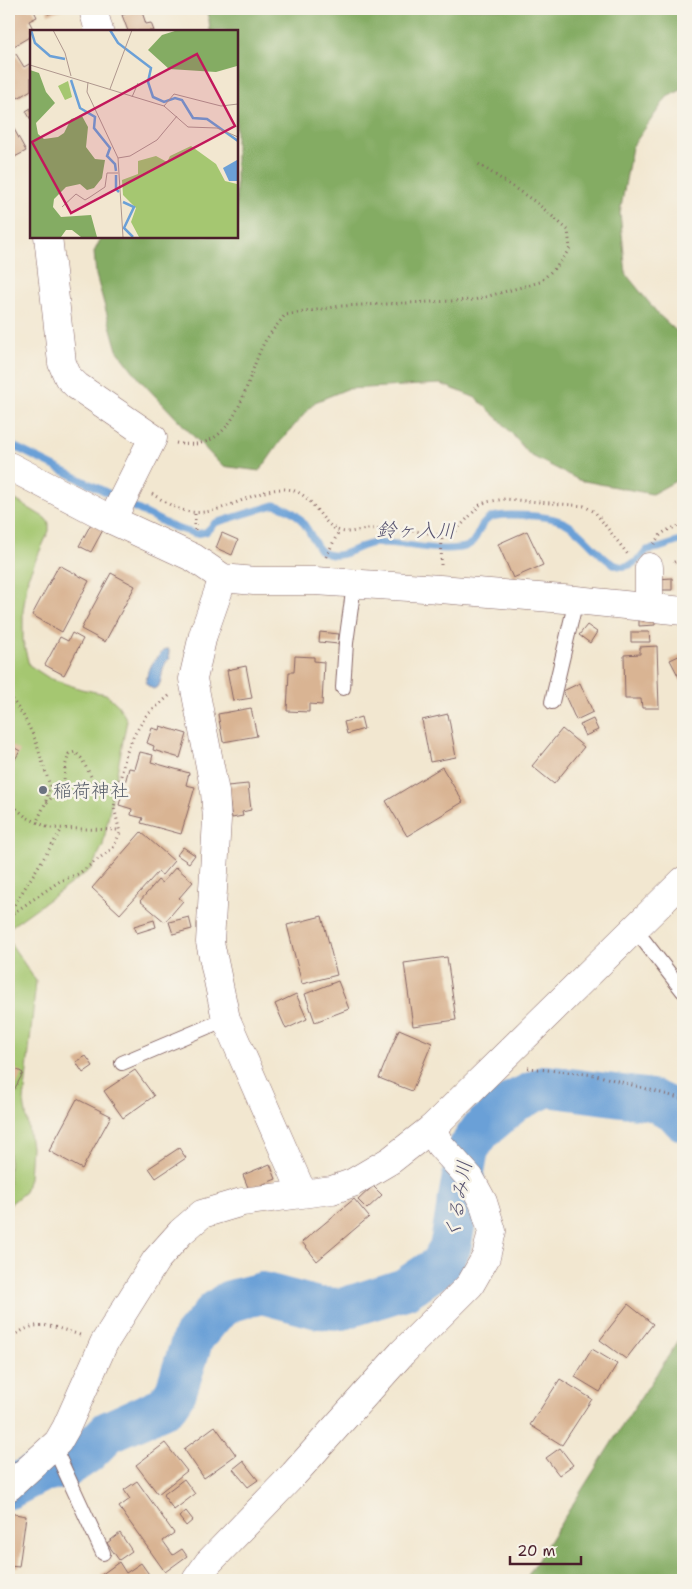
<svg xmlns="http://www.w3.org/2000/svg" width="692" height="1589" font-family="'Shantell Sans','Klee One',sans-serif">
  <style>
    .green { fill: #a5c771; stroke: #78734e }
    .forest { fill: #84ac63; stroke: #676647 }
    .water { fill: #6ba0d7; stroke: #5a6081 }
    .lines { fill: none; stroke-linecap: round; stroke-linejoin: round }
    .stream { stroke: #6ba0d7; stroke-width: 7 }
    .river { stroke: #6ba0d7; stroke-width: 42 }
    .building { fill: #d9b493 }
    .service-casing { stroke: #856565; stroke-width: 16 }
    .minor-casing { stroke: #856565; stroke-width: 29 }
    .path { stroke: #856565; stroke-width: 3; stroke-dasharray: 1 4; stroke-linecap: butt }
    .service { stroke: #fff; stroke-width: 14 }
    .minor { stroke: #fff; stroke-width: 28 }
    .worship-dot { fill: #6b7280; stroke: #f7f3e8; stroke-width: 2 }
    .labels { text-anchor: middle; stroke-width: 5; stroke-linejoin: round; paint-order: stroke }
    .worship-label { font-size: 19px; fill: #5b616d; stroke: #f7f3e8; text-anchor: start }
    .water-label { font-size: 20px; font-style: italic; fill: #575370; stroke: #f7f3e8 }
    .inset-river { fill: none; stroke: #6ba0d7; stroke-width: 2.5 }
    .inset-road { fill: none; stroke: #af978e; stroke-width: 1 }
    .view { fill: #c2185b; fill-opacity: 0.15; stroke: #c2185b; stroke-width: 2.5 }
    .inset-edge { fill: none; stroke: #4a1f2b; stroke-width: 2.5 }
  </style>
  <rect width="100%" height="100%" fill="#f7f3e8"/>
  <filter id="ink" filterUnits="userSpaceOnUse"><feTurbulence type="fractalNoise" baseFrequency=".02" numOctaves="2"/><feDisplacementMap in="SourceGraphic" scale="10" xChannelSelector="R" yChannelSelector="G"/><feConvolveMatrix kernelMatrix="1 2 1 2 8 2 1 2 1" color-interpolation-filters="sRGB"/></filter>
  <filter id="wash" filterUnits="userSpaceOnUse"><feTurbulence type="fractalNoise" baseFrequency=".0096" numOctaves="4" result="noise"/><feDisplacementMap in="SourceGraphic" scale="20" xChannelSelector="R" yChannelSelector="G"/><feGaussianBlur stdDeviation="1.12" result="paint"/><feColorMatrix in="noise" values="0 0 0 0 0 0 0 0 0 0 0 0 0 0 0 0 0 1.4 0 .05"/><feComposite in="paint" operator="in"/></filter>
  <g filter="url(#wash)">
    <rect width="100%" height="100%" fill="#f2e7d0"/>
    <g class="green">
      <polygon points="9,496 45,518 49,523 49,531 28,577 23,611 23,641 29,665 49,678 81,689 106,694 118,705 127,720 103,845 91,869 9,928"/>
      <polygon points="9,941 36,981 24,1101 31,1147 29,1178 25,1192 9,1205"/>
    </g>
    <g class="forest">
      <polygon points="208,9 683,9 683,89 667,97 632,147 620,213 626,274 659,315 683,337 683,477 652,494 579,480 530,455 500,420 476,398 441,384 347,389 315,402 280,442 260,471 222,466 141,381 117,350 96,275 94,252 102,236 236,236 236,31 210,31"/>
      <polygon points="683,1334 683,1580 525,1580 624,1423"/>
    </g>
    <path class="water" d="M 165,649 L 169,649 L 169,658 C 160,668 164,677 158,687 L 153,689 L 146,684 C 146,670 155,658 165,649 Z"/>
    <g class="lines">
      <g class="stream">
        <polyline points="9,444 118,498"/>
        <path d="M 127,504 L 173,527 L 196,534 L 206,532 L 215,523 L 274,505 C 295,509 302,519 312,537 C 314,541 317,547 320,550 C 340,565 357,543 377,543 C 405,542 432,552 460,548 C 480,546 475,526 490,518 C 500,512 546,516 557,520 C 565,522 571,526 577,531 C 601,551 619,588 647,550 L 659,548 L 683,540"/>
      </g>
      <polyline class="river" points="9,1488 42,1471 65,1468 87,1453 108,1432 166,1406 176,1391 193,1338 215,1312 230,1301 262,1293 318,1308 342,1309 405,1289 439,1266 450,1248 468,1149 481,1130 515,1101 547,1086 652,1100 674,1110 683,1120"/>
    </g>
    <g id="blocks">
      <g class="building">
        <polygon points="9,9 33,9 37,17 29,21 34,31 31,31 31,36 9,49 9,26 13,23 9,15"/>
        <polygon points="47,9 63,9 48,14"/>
        <polygon points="141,9 146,24 151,23 154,31 128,31 122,15"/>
        <polygon points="16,54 24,67 31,63 31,90 18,98 9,82 9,58"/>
        <polygon points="31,108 31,120 26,111"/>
        <polygon points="9,120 26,151 9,160"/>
        <polygon points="92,522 104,528 91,552 79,546"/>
        <polygon points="527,531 543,565 513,578 498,544"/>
        <polygon points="222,533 238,540 232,555 216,548"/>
        <polygon points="59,565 89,581 62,632 32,615"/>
        <polygon points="111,573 135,586 105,642 81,629"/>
        <polygon points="672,578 672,590 658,590 658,579"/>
        <polygon points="655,615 655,625 639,626 639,616"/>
        <polygon points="587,625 597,632 590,643 579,635"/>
        <polygon points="320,632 339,634 338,644 319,642"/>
        <polygon points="631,632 649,632 650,642 631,642"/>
        <polygon points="72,633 83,639 64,675 45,665 60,637 68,641"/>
        <polygon points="657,646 659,708 642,708 641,699 625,699 624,655 640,654 640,647"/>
        <polygon points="683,654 683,685 670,660"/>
        <polygon points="295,656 314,657 314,661 324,662 322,705 309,704 309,712 287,711 289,672 294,672"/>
        <polygon points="246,666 252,698 233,701 227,670"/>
        <polygon points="580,683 593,712 576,720 563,691"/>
        <polygon points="251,708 257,736 223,742 218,714"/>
        <polygon points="448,714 456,757 430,762 422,720"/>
        <polygon points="361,717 364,729 347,734 344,722"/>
        <polygon points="593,719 598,730 585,736 580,725"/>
        <polygon points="160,726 187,734 180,758 153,750 154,746 147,743 152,728 159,730"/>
        <polygon points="562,729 584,747 554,784 532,766"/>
        <polygon points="10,745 20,751 14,761 9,758"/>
        <polygon points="140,752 153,755 151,762 189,773 186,785 195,787 181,834 141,823 143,818 131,815 132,809 119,805 129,768 135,769"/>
        <polygon points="442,767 463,802 407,836 386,801"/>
        <polygon points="248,784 251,810 242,812 243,816 232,818 227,786"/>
        <polygon points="141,832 174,861 162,875 158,872 120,914 92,888"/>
        <polygon points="183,847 195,855 189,863 177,855"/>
        <polygon points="176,867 193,882 179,898 183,901 165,922 140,901 158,880 162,883"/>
        <polygon points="322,916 337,975 302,984 287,925"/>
        <polygon points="189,917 192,929 173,934 169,922"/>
        <polygon points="154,920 156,927 137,933 134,926"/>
        <polygon points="447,957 456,1020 413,1026 404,963"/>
        <polygon points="338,981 349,1009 315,1022 305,994"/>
        <polygon points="296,994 307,1019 286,1029 275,1004"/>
        <polygon points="399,1029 432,1043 412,1091 379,1078"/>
        <polygon points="86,1056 93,1066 83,1073 76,1062"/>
        <polygon points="9,1065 23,1073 14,1090 9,1088"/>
        <polygon points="135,1070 154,1096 123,1118 104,1091"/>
        <polygon points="77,1099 111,1116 82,1169 49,1151"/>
        <polygon points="179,1148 186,1158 156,1178 149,1168"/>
        <polygon points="270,1164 276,1179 249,1190 243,1175"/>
        <polygon points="373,1186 382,1195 367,1209 358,1200"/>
        <polygon points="354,1199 369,1217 317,1261 302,1242"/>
        <polygon points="628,1304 653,1324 626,1359 600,1340"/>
        <polygon points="592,1349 617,1364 600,1392 575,1377"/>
        <polygon points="560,1379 592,1399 562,1445 530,1425"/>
        <polygon points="215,1426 236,1455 204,1478 184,1449"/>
        <polygon points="165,1443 187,1471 158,1494 136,1465"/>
        <polygon points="560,1448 573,1465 559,1475 546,1458"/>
        <polygon points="243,1461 258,1480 248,1487 233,1469"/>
        <polygon points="184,1479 195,1494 174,1510 163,1495"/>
        <polygon points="137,1481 174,1533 163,1541 173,1555 182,1549 187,1556 165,1572 119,1507 130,1499 124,1490"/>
        <polygon points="186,1511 193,1520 186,1526 179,1517"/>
        <polygon points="9,1513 26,1516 19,1567 9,1566"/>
        <polygon points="120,1533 132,1551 119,1560 107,1543"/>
        <polygon points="119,1562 126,1573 141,1563 153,1580 104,1580 101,1575"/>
      </g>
    </g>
  </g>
  <g filter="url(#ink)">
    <use href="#blocks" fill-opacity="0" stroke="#856565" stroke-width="1"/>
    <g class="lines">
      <g class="service-casing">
        <g id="service">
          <polyline points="343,688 346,643 354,585"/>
          <polyline points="552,702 576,600"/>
          <polyline points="634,928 683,991"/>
          <polyline points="122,1063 226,1019"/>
          <polyline points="52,1447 59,1458 103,1553"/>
        </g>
      </g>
      <g class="minor-casing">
        <g id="minor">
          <polyline points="93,9 99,31"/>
          <polyline points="48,236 62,363 68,377 77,386 153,438 112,520"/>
          <polyline points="9,466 112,520 194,558 223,578 254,581 315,581 440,589 576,600 683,611"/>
          <polyline points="223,578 203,635 193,679 215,792 217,819 210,942 226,1019 302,1192"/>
          <polyline points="649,608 649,567"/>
          <polyline points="9,1487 58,1442 66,1428 104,1343 156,1260 181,1232 202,1214 242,1202 332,1190 352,1183 391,1160 432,1128 683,881"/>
          <polyline points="196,1580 208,1563 294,1474 402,1353 470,1285 486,1257 492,1231 483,1202 470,1178 440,1145 432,1128"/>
        </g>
      </g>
      <g class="path">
        <path d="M 176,443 C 239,455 243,383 264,343 C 270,333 278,324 285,315 L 341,306 L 474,300 L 540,282 L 558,265 L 570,248 L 568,230 L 537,203 L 477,163"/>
        <path d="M 152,494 C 161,499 172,507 182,510 C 216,521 248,491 281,489 C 313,487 318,524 340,531 C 351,534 360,529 370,529 C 394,527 419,532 442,535 L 453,534 L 480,505 L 486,502 L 505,499 L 584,506 L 595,512 L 629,556"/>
        <polyline points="195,530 195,513"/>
        <path d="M 654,544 C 661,531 669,529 683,525"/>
        <polyline points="326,557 339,531"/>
        <polyline points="674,562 683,558"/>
        <polyline points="441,565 442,535"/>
        <polyline points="9,695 23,715 35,739 50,786 45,804 37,821"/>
        <polyline points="9,802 26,817 49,828 119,830"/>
        <polyline points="47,803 64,782 65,767 69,754 75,752 81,758 97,787 102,788 118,781"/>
        <polyline points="9,913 62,829"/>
        <polyline points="9,916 60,881 78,874 113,848 120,833 114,807 126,754 134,735 146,716 170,695"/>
        <polyline points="528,1068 596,1075 683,1099"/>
        <path d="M 9,1340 C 35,1318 49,1325 80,1335"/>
      </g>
      <use href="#service" class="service"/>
      <use href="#minor" class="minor"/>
    </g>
  </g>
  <circle class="worship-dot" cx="43" cy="790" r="5"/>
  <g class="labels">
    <g class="worship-label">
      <text x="53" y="797">稲荷神社</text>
    </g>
    <g class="water-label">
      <text transform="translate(416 530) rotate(1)" y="7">鈴ヶ入川</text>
      <text transform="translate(458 1200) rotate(-80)" y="7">くるみ川</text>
    </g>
  </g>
  <g transform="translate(30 30)">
    <rect width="208" height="208" fill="#f2e7d0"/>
    <path d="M 38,51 L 42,67 L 35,70 L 28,56 ZM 161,116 L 186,134 L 195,151 L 207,154 L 207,207 L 109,207 L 101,192 L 106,178 L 93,165 L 92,150 L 108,144 L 108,131 L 126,126 L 137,132 L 140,126 Z" fill="#a5c771"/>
    <path d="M 148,0 L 207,0 L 207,36 L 186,42 L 139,39 L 118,20 L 132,5 ZM 0,40 L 9,43 L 16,62 L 25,73 L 6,93 L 8,104 L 14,109 L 28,107 L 34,103 L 41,89 L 52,86 L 58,97 L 56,117 L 65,129 L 75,130 L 72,148 L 64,158 L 57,160 L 50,154 L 36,157 L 24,169 L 23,177 L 31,187 L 61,185 L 67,207 L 51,207 L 42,200 L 36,200 L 31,207 L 0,207 Z" fill="#84ac63"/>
    <path d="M 207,130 L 207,151 L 199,151 L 193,138 Z" fill="#6ba0d7"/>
    <path class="inset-river" d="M 1,0 L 5,13 L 20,26 L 35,29M 80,0 L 88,13 L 121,38 L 118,52 L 123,67 L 134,72 L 145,68 L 152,70 L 163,88 L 177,89 L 208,111M 41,50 L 50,78 L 65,87 L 64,98 L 80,118 L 77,126 L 85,134 L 86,141M 86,145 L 86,159 L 89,162M 93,172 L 104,177 L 94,198 L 103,207"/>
    <path class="inset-road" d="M 23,0 L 35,23 L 41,46M 0,35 L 134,76 L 158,97 L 187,98 L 208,107M 58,52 L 57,62 L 88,128 L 93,207M 80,59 L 102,0M 102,67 L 108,53M 134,76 L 144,64 L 191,76 L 208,74M 88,128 L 100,126 L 127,110 L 147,86M 32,177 L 46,164 L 55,170 L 60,167 L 75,157 L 77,143 L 88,143"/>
    <path class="view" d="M 167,24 L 205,96 L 41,183 L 2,112 Z"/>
    <rect width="208" height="208" class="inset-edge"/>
  </g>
  <rect width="692" height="1589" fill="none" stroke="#f7f3e8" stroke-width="30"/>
  <path d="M510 1556v8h71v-8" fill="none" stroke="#4a1f2b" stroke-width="2.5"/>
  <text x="517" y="1556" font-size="15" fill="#4a1f2b" stroke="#f7f3e8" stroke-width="4" paint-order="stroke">20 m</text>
</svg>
